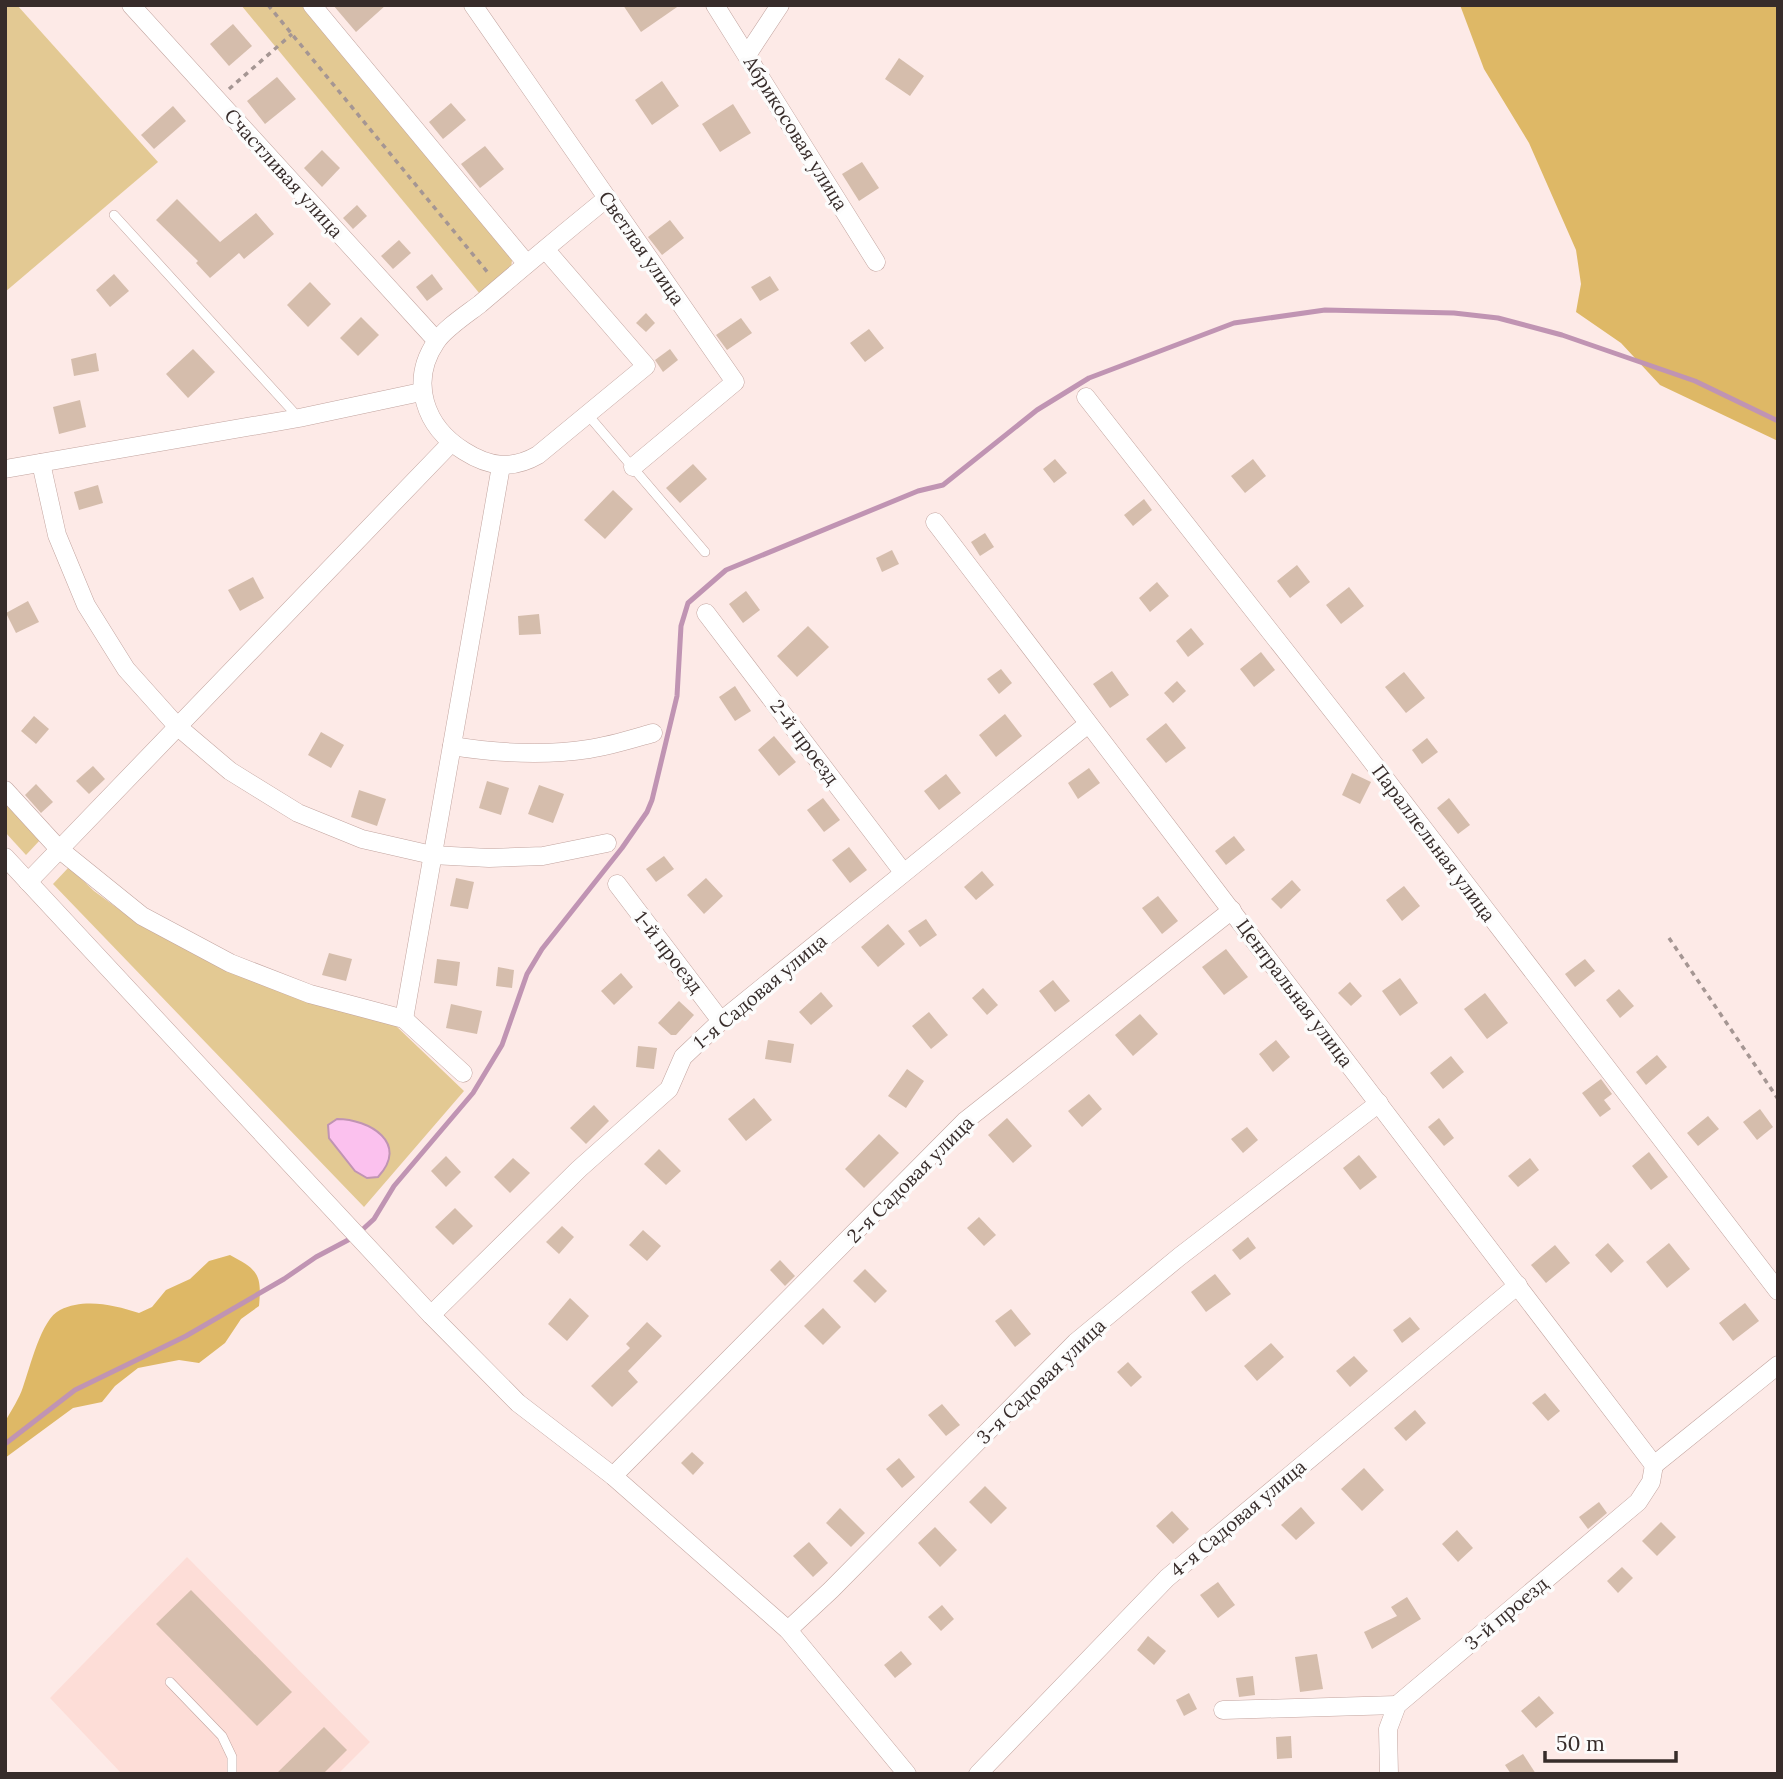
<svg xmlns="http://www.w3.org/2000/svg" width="1783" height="1779" font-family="Lora,serif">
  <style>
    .built { fill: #fdddd7 }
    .green { fill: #e3c993 }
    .forest { fill: #deb866 }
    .water { fill: #fbc1ee; stroke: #c094b3; stroke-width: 2 }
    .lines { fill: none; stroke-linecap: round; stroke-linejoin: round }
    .stream { stroke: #c094b3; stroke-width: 5 }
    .building { fill: #d5bdac }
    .lane-casing { stroke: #c2a49f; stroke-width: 10 }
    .street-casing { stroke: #c2a49f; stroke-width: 19 }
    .path { stroke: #a59693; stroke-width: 3.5; stroke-dasharray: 5 5; stroke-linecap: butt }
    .lane { stroke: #fff; stroke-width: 9 }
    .street { stroke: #fff; stroke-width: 18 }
    .labels { text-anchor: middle; stroke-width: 7; stroke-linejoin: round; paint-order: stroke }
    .street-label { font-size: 19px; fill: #372c2a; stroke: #fcfcfc }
  </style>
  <rect width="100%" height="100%" fill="#fdeae7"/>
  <polygon class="built" points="187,1557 370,1742 338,1774 122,1774 50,1698"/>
  <g class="green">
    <polygon points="5,5 17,5 158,162 5,292"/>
    <polygon points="241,5 302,5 512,260 511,268 480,294"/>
    <polygon points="5,799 41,839 26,855 5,832"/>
    <polygon points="69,867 94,891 139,924 228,971 318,1005 395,1025 464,1091 364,1207 53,884"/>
  </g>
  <g class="forest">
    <polygon points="1460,5 1778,5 1778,441 1660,385 1621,343 1576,312 1581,284 1576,250 1529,143 1484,69"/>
    <path d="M 230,1255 C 258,1270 262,1274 259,1306 L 241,1319 L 225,1343 L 199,1363 L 179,1360 L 138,1368 L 115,1386 L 102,1402 L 73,1408 L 5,1458 C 5,1448 2,1429 6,1420 C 12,1409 19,1399 23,1387 C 30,1368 41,1319 60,1310 C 85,1298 114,1305 139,1313 L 152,1307 L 166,1290 L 190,1279 L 209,1261 Z"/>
  </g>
  <path class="water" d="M 337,1119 C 369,1119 410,1143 378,1177 L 367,1178 L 355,1171 L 329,1138 L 328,1125 Z"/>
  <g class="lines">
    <g class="stream">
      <polyline points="361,1231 374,1219 394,1186 473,1093 502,1045 527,974 542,949 622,848 647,812 652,800 677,696 681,626 688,603 726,570 918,491 943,485 1037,410 1089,378 1234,323 1325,310 1454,313 1498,318 1562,335 1695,381 1778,421"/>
      <polyline points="5,1444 75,1390 186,1336 284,1279 316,1257 350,1239"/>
    </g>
  </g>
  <g class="building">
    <polygon points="333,5 386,5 356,32"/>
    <polygon points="623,5 680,5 641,32"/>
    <polygon points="233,24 252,46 229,66 210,44"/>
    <polygon points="899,58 924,76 910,96 885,79"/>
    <polygon points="277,77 296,99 265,124 247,101"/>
    <polygon points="662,81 679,106 652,125 635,100"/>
    <polygon points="451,103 466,120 443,139 429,122"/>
    <polygon points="733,104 751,133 720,152 702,124"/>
    <polygon points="173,106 186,121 154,149 141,135"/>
    <polygon points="485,146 504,169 480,188 461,164"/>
    <polygon points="322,150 340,168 322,187 304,168"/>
    <polygon points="862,162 879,188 859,201 842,174"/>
    <polygon points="177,199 220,242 256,213 274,234 244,259 239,253 210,278 196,263 198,261 156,220"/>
    <polygon points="357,205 367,216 353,229 343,218"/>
    <polygon points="670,220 684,238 662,255 648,237"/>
    <polygon points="399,240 411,253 393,269 381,256"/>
    <polygon points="114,274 129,291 110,307 96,290"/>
    <polygon points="432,274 443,289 427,301 416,287"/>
    <polygon points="770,276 779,290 760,301 751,287"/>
    <polygon points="310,282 331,304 308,327 287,305"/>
    <polygon points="646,313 655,323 646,332 636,323"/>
    <polygon points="361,317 379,335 358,356 340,338"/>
    <polygon points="741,318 752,333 727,350 716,335"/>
    <polygon points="869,329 884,348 865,362 850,343"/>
    <polygon points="193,349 215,372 188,398 166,374"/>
    <polygon points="670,349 678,360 663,372 655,360"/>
    <polygon points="96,353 99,371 74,376 71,359"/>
    <polygon points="80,400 86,427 59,434 53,407"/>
    <polygon points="1055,459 1067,473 1054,483 1043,469"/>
    <polygon points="1253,459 1266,476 1245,493 1231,476"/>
    <polygon points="693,464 707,479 680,503 666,488"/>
    <polygon points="98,485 103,503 79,510 74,492"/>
    <polygon points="613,490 633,509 605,539 584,520"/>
    <polygon points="1144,499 1152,510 1133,526 1124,515"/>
    <polygon points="985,533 994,547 980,556 971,542"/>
    <polygon points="892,550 899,564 882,572 876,558"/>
    <polygon points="1297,565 1310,582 1290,598 1277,581"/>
    <polygon points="253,577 264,598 240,611 228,590"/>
    <polygon points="1157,582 1169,596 1150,612 1139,598"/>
    <polygon points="1349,587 1364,606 1341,624 1326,605"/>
    <polygon points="746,591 760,610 743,623 729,604"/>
    <polygon points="28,601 39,622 16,633 6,613"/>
    <polygon points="539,614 541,634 519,635 518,616"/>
    <polygon points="808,626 829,647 797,677 777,656"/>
    <polygon points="1191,628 1204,644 1188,657 1176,641"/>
    <polygon points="1261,652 1275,670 1254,687 1240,669"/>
    <polygon points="1001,669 1012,683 999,694 987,679"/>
    <polygon points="1112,671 1129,695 1110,708 1093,684"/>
    <polygon points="1404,672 1425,698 1406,713 1385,687"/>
    <polygon points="1177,681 1186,691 1173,703 1164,693"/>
    <polygon points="735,686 751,711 735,721 719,697"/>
    <polygon points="1005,714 1022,736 996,757 979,735"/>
    <polygon points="34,716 49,729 36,744 21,731"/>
    <polygon points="1166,723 1186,748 1166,763 1146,739"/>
    <polygon points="321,732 344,745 331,768 308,755"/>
    <polygon points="774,736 796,762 779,776 758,750"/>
    <polygon points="1427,738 1438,752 1422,764 1412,750"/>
    <polygon points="93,766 105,779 89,794 76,781"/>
    <polygon points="1089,768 1100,783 1078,799 1068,783"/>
    <polygon points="1352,773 1371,782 1360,804 1342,795"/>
    <polygon points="946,774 961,793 939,810 924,791"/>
    <polygon points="487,781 509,788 501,815 479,808"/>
    <polygon points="36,784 53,802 41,813 25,795"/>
    <polygon points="539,785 564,794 553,823 528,814"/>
    <polygon points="359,790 386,799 377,826 351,817"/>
    <polygon points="823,798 840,820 824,832 807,810"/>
    <polygon points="1449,798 1470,825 1458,834 1437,808"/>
    <polygon points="1234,836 1245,850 1226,865 1215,851"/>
    <polygon points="849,847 867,870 850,883 832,860"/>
    <polygon points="664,856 674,869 656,882 646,869"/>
    <polygon points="982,871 994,885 976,900 964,887"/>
    <polygon points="456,878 474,882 468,909 450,906"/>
    <polygon points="706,878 723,896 704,914 687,895"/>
    <polygon points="1292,880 1301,890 1281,909 1271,899"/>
    <polygon points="1404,886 1420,906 1402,921 1386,900"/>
    <polygon points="1158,896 1178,921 1162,934 1142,908"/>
    <polygon points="926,919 937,935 920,947 908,931"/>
    <polygon points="888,924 905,944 878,967 861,947"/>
    <polygon points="1226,949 1248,977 1224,995 1202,967"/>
    <polygon points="329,953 352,959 346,981 322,975"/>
    <polygon points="437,959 460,962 457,986 434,983"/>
    <polygon points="1585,959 1595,971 1575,987 1565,974"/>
    <polygon points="498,967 514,970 512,988 496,986"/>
    <polygon points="621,973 633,987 614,1005 601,991"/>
    <polygon points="1400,978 1418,1003 1400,1016 1382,991"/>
    <polygon points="1053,980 1070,1001 1055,1012 1039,991"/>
    <polygon points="1350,982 1362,996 1351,1006 1338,993"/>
    <polygon points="983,988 998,1005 987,1015 972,998"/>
    <polygon points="1619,989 1634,1006 1620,1018 1606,1000"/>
    <polygon points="821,992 833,1006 811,1025 799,1012"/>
    <polygon points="1485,993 1508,1023 1487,1039 1464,1009"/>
    <polygon points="679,1001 694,1015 676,1035 671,1035 658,1023"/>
    <polygon points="451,1004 482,1011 477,1034 446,1028"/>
    <polygon points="929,1012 948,1035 931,1049 912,1026"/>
    <polygon points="1140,1014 1158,1034 1133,1056 1115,1035"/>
    <polygon points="768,1040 794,1044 791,1063 765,1059"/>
    <polygon points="1276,1040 1290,1057 1273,1072 1259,1054"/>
    <polygon points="638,1046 657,1048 654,1069 636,1067"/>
    <polygon points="1657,1055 1667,1067 1646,1085 1636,1072"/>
    <polygon points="1451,1056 1464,1072 1443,1089 1430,1073"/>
    <polygon points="907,1069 924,1081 906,1108 888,1096"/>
    <polygon points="1601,1079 1612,1094 1604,1100 1611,1109 1600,1117 1582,1093"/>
    <polygon points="1089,1094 1102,1109 1082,1127 1068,1111"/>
    <polygon points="754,1098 772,1120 746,1141 728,1119"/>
    <polygon points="594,1105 609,1121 586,1144 570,1128"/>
    <polygon points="1760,1109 1773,1127 1757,1140 1743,1122"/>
    <polygon points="1708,1116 1719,1129 1698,1146 1687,1133"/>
    <polygon points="1007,1118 1032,1146 1013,1163 988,1135"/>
    <polygon points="1439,1118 1454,1138 1444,1146 1428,1127"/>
    <polygon points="1247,1127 1258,1140 1243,1153 1231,1139"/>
    <polygon points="879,1134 899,1153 864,1188 845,1169"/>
    <polygon points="659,1149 681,1171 666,1185 644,1164"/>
    <polygon points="1649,1152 1668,1177 1651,1190 1632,1166"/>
    <polygon points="1359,1155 1377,1177 1360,1190 1343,1168"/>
    <polygon points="446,1156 461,1172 446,1187 431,1171"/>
    <polygon points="513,1158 530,1173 510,1193 494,1177"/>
    <polygon points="1530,1158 1539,1170 1518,1187 1508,1176"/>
    <polygon points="455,1208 473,1226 453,1245 435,1227"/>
    <polygon points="979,1217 996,1235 984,1246 967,1228"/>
    <polygon points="562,1226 574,1237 559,1254 546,1242"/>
    <polygon points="643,1230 661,1246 647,1261 629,1245"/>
    <polygon points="1248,1237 1256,1248 1240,1260 1232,1250"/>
    <polygon points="1608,1243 1624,1261 1611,1273 1595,1255"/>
    <polygon points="1669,1243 1690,1269 1667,1288 1646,1262"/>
    <polygon points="1555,1245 1570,1263 1546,1283 1531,1265"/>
    <polygon points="780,1260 795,1276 785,1286 770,1270"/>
    <polygon points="865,1269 887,1291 875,1303 853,1281"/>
    <polygon points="1215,1274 1231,1294 1206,1312 1191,1292"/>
    <polygon points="570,1298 589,1316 567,1341 548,1324"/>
    <polygon points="1745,1303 1759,1321 1733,1341 1719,1323"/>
    <polygon points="823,1308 841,1327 823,1345 804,1326"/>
    <polygon points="1011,1309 1031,1334 1015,1347 995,1321"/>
    <polygon points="1410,1317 1420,1329 1402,1343 1393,1330"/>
    <polygon points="647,1322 662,1336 628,1371 638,1382 612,1407 591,1386 630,1348 626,1344"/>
    <polygon points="1271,1343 1284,1357 1257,1381 1244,1366"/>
    <polygon points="1354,1356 1368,1371 1350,1387 1336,1371"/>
    <polygon points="1128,1362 1142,1377 1131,1387 1117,1372"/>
    <polygon points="1545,1393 1560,1411 1548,1421 1532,1403"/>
    <polygon points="942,1404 960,1425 946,1436 928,1415"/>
    <polygon points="1415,1410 1426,1423 1406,1441 1394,1428"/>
    <polygon points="692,1452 704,1463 693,1475 681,1463"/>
    <polygon points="899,1458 915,1477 902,1488 886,1469"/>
    <polygon points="1364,1468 1384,1490 1362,1511 1341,1489"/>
    <polygon points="985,1486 1007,1508 991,1524 969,1502"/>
    <polygon points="1599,1502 1607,1513 1588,1529 1579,1517"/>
    <polygon points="1301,1507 1315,1523 1296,1540 1281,1525"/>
    <polygon points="840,1508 865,1533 851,1547 826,1523"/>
    <polygon points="1172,1511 1189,1529 1173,1544 1156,1526"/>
    <polygon points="1661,1522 1676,1537 1657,1556 1642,1541"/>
    <polygon points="935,1527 957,1550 940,1567 918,1543"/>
    <polygon points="1457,1530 1473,1548 1458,1562 1442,1544"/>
    <polygon points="809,1542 828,1563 813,1577 793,1556"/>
    <polygon points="1622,1567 1633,1578 1618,1593 1607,1581"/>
    <polygon points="1218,1582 1235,1605 1218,1618 1200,1595"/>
    <polygon points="191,1590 292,1692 257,1726 156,1624"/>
    <polygon points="1407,1597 1421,1619 1372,1649 1364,1632 1397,1616 1391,1607"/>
    <polygon points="942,1605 954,1619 941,1631 928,1617"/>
    <polygon points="1148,1636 1166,1651 1154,1665 1137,1650"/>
    <polygon points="901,1651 912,1664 895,1678 884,1665"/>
    <polygon points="1317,1654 1323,1689 1300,1692 1295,1657"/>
    <polygon points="1253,1676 1255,1695 1239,1697 1236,1678"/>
    <polygon points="1189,1693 1197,1709 1184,1716 1176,1700"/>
    <polygon points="1539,1696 1554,1713 1536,1728 1521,1711"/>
    <polygon points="324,1727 347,1750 323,1774 276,1774"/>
    <polygon points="1291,1736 1292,1758 1277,1759 1276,1737"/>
    <polygon points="1523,1754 1536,1774 1511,1774 1505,1765"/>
  </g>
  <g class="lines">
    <g class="lane-casing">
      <g id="lane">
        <polyline points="114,215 299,418"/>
        <polyline points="588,415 705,552"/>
        <polyline points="170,1682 222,1736 232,1757 232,1774"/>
      </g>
    </g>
    <g class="street-casing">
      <g id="street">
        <polyline points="131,5 436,340"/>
        <polyline points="312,5 527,264"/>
        <polyline points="473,5 735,382 633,467"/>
        <polyline points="715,5 876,262"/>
        <polyline points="747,55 780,5"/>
        <path d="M 545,249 L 646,366 L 538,455 C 512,470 489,467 464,451 C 425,427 409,382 436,342 C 444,329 467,314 480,304 C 522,268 564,233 607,198"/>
        <polyline points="1086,397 1364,751 1778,1291"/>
        <polyline points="41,463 57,535 86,605 126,669 177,726 230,771 298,813 362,839 432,855 489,858 543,856 607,843"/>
        <polyline points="5,469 299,418 421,392"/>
        <polyline points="935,522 1654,1465"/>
        <polyline points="706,613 903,872"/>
        <path d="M 452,746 C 496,753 544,756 589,749 C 610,746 632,739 653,733"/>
        <polyline points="5,790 59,849 142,916 230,963 310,994 404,1019 463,1073"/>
        <polyline points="5,857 431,1315 518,1403 613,1476 788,1630 907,1774"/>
        <polyline points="28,882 451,443"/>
        <polyline points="617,884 721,1021"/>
        <polyline points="404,1019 501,466"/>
        <polyline points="431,1315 579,1169 669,1089 683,1057 721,1021 1088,724"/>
        <polyline points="1654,1465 1778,1365"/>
        <polyline points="613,1476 965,1121 1232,910"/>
        <polyline points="788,1630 831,1590 1076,1342 1179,1257 1379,1103"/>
        <polyline points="1223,1710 1397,1705"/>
        <polyline points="978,1774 1167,1578 1518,1285"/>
        <polyline points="1389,1774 1388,1729 1397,1705 1638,1502 1651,1482 1654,1465"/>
      </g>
    </g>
    <g class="path">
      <polyline points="268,5 489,274"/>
      <polyline points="229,89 292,34"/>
      <polyline points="1669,938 1778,1099"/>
    </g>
    <use href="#lane" class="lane"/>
    <use href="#street" class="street"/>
  </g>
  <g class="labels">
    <g class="street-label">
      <text transform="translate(796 133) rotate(58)" y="7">Абрикосовая улица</text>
      <text transform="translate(284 173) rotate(48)" y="7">Счастливая улица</text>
      <text transform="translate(642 248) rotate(55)" y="7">Светлая улица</text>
      <text transform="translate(805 742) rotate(53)" y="7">2-й проезд</text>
      <text transform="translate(1434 843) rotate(53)" y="7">Параллельная улица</text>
      <text transform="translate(669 952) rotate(52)" y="7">1-й проезд</text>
      <text transform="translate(760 991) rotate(-40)" y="7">1-я Садовая улица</text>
      <text transform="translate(1295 993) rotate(53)" y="7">Центральная улица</text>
      <text transform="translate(910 1179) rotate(-45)" y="7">2-я Садовая улица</text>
      <text transform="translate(1041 1381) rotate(-44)" y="7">3-я Садовая улица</text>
      <text transform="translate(1238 1518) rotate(-40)" y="7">4-я Садовая улица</text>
      <text transform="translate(1506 1613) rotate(-40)" y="7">3-й проезд</text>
    </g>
  </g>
  <rect width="1783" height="1779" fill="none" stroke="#372c2a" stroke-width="14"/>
  <path d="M1545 1751v10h131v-10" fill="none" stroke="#372c2a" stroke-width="3.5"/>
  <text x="1556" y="1751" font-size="21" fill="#372c2a" stroke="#fcfcfc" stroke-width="5" paint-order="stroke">50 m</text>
</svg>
